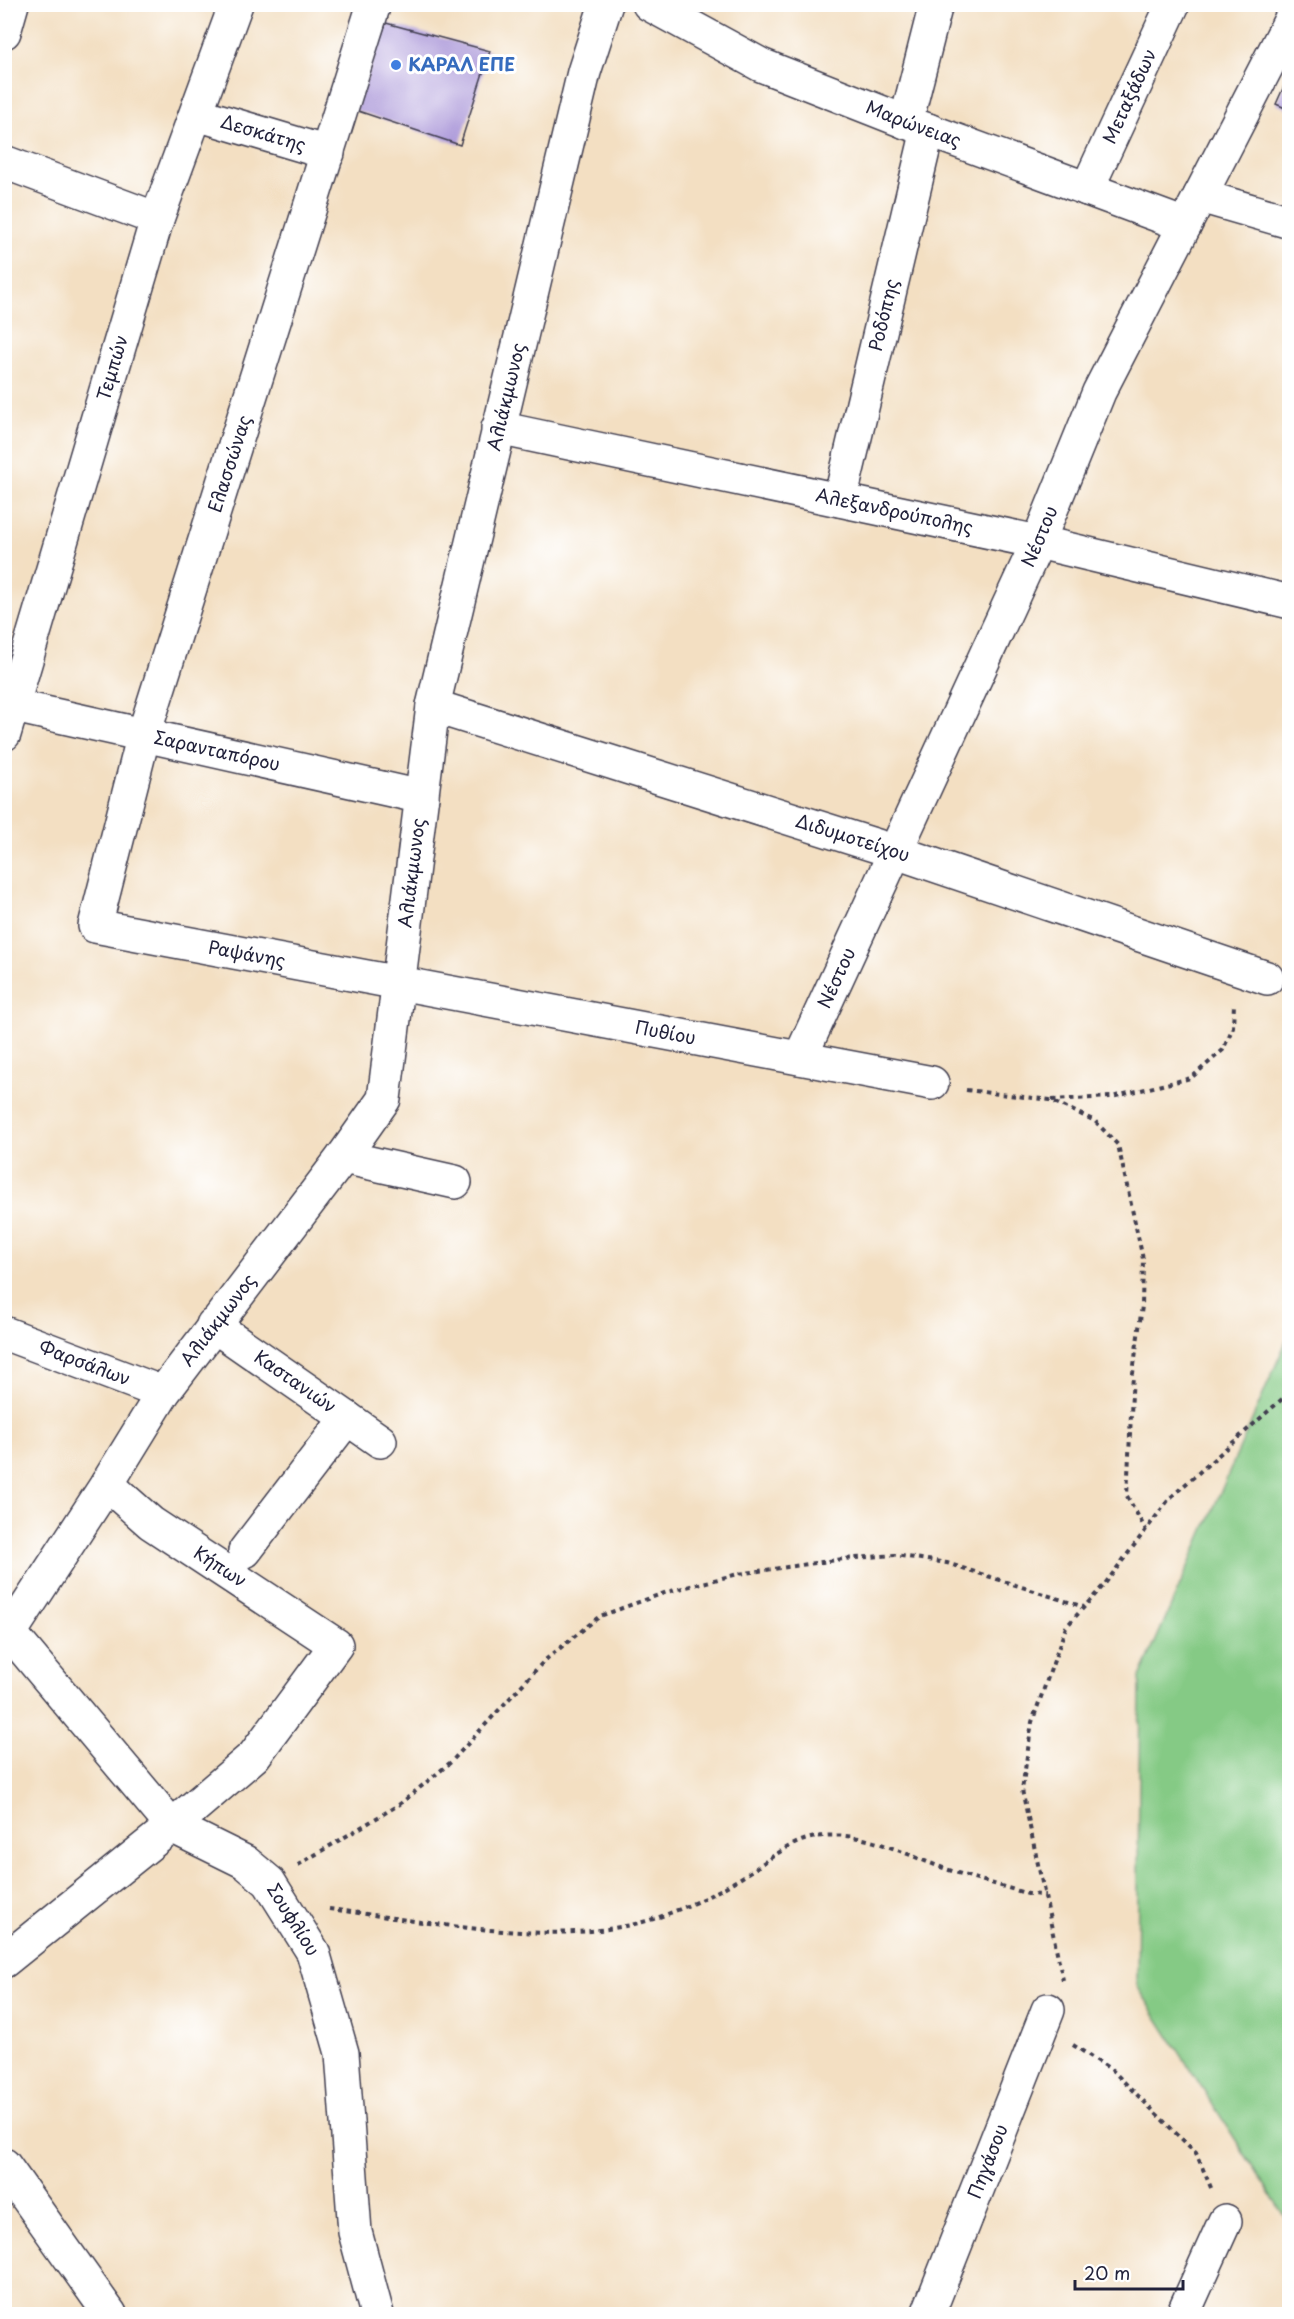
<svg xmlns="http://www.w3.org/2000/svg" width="1294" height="2319" font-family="'Playpen Sans',sans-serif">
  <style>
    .green { fill: #85ca85; stroke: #547660; stroke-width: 1.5 }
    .building { fill: #ae9bda }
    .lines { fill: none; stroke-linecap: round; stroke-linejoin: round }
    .minor-casing { stroke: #413e4f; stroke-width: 36 }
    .major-casing { stroke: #413e4f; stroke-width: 36 }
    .path { stroke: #413e4f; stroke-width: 4; stroke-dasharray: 4.5 4.5; stroke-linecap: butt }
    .minor { stroke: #fff; stroke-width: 33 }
    .major { stroke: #fff; stroke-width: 33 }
    .shop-dot { fill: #3f7fe0; stroke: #fff; stroke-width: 2 }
    .labels { text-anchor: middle; stroke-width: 6; stroke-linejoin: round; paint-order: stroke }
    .shop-label { font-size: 18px; font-weight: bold; fill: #366cbe; stroke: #fff; text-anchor: start }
    .street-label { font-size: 18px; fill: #22223b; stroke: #fff }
  </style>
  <rect width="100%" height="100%" fill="#fff"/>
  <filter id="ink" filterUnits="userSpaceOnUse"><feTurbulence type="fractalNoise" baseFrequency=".0167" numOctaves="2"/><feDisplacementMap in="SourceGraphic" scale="12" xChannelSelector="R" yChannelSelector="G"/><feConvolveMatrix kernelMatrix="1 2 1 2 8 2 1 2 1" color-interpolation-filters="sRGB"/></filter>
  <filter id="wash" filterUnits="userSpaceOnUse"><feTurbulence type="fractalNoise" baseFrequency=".008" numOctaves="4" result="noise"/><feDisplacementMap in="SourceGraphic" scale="24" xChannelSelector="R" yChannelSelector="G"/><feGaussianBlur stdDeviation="1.35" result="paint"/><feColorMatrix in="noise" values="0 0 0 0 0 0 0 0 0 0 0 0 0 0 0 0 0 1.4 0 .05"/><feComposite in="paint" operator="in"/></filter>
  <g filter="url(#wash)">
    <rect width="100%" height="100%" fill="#f3dfc2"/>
    <polygon class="green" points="1289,1335 1289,2223 1137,1986 1140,1677"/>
    <g id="blocks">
      <g class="building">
        <polygon points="386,23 490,51 460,145 355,110"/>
        <polygon points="1290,73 1290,110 1276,104"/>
      </g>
    </g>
  </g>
  <g filter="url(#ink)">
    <use href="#blocks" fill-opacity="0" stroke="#413e4f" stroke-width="1.5"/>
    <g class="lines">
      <g class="minor-casing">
        <g id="minor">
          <path id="s1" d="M 374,4 L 144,734 L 95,926 L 932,1083"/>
          <path id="s2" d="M 649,4 L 761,65 L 906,122 L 1185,225"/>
          <polyline points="4,32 12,4"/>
          <path id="s3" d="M 197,114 L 328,153"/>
          <polyline points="906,122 936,4"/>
          <polyline points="4,162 157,219"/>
          <path id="s4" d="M 1087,189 L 1173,4"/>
          <polyline points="1200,196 1290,222"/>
          <path id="s5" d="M 498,428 L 1038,542 L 1290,602"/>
          <path id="s6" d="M 840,500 L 928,130"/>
          <path id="s7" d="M 14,706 L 422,797"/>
          <path id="s8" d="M 433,706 L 893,851 L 1267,978"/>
          <path id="s9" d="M 4,734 L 157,219 L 236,4"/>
          <path id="s10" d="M 800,1058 L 1038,542 L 1099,392 L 1290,21"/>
          <polyline points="343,1157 455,1182"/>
          <path id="s11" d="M 213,1325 L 380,1441"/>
          <path id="s12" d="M 4,1333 L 163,1393"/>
          <polyline points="245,1551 347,1418"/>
          <path id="s13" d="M 11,1634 L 172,1826 L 245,1862 L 269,1882 L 313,1952 L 342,2053 L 355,2232 L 377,2314"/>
          <path id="s14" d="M 4,1642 L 107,1484 L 163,1393 L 343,1157 L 384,1099 L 433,706 L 584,72 L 606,4"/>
          <polyline points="4,1961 172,1826 254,1756 336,1645 151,1523 107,1484"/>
          <path id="s15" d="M 928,2314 L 1048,2010"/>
          <polyline points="1183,2314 1225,2221"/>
        </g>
      </g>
      <g class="major-casing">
        <polyline id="major" points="4,2165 110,2314"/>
      </g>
      <g class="path">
        <polyline points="966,1090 1050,1100 1095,1121 1118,1145 1143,1259 1142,1306 1133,1373 1127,1496 1146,1530"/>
        <polyline points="1052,1100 1112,1097 1191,1078 1223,1050 1233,1027 1234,1004"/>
        <polyline points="298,1865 400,1804 451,1762 544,1661 600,1616 667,1592 738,1574 843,1559 895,1555 947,1563 1084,1607"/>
        <path d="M 329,1909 C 434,1922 570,1953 670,1913 C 696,1903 720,1891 744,1876 C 770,1860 790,1839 823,1836 C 866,1831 910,1857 949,1870 C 975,1879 1002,1886 1028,1894 L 1045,1895"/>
        <polyline points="1063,1980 1022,1790 1032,1722 1066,1627 1104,1585 1170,1498 1290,1392"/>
        <polyline points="1073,2045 1112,2070 1196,2153 1212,2190"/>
      </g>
      <use href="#minor" class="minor"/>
      <use href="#major" class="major"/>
    </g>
  </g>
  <circle class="shop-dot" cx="396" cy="65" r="6"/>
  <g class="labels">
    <g class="shop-label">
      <text x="408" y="71">ΚΑΡΑΛ ΕΠΕ</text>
    </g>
    <g class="street-label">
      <text dy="6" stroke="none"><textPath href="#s4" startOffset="102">Μεταξάδων</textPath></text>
      <text dy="6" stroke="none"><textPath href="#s2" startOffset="291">Μαρώνειας</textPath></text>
      <text dy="6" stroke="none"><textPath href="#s3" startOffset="69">Δεσκάτης</textPath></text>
      <text dy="6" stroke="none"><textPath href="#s6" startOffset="190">Ροδόπης</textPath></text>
      <text dy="6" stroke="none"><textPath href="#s9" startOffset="382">Τεμπών</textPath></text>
      <text dy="6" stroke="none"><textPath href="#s14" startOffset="1377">Αλιάκμωνος</textPath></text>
      <text transform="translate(230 464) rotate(-72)" y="6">Ελασσώνας</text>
      <text dy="6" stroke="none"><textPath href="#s5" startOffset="405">Αλεξανδρούπολης</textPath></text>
      <text dy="6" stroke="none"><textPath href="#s10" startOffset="574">Νέστου</textPath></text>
      <text dy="6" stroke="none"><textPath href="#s7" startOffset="208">Σαρανταπόρου</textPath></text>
      <text dy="6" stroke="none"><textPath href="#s8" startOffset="440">Διδυμοτείχου</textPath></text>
      <text dy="6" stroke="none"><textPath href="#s14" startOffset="891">Αλιάκμωνος</textPath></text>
      <text dy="6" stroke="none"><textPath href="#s1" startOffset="1118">Ραψάνης</textPath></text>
      <text dy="6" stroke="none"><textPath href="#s10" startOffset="88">Νέστου</textPath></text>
      <text dy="6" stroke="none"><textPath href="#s1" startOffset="1544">Πυθίου</textPath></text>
      <text dy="6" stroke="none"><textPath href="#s14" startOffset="387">Αλιάκμωνος</textPath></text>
      <text dy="6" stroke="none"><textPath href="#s12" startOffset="86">Φαρσάλων</textPath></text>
      <text dy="6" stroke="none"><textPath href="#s11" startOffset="100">Καστανιών</textPath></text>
      <text transform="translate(220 1567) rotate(33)" y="6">Κήπων</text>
      <text dy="6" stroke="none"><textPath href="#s13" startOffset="408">Σουφλίου</textPath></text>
      <text dy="6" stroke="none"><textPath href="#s15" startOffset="164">Πηγάσου</textPath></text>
    </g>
  </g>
  <rect width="1294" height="2319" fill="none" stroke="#fff" stroke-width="24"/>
  <path d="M1075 2280v9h108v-9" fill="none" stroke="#22223b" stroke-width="3"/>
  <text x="1084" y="2280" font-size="18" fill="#22223b" stroke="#ffffff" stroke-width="4.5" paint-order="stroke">20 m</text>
</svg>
